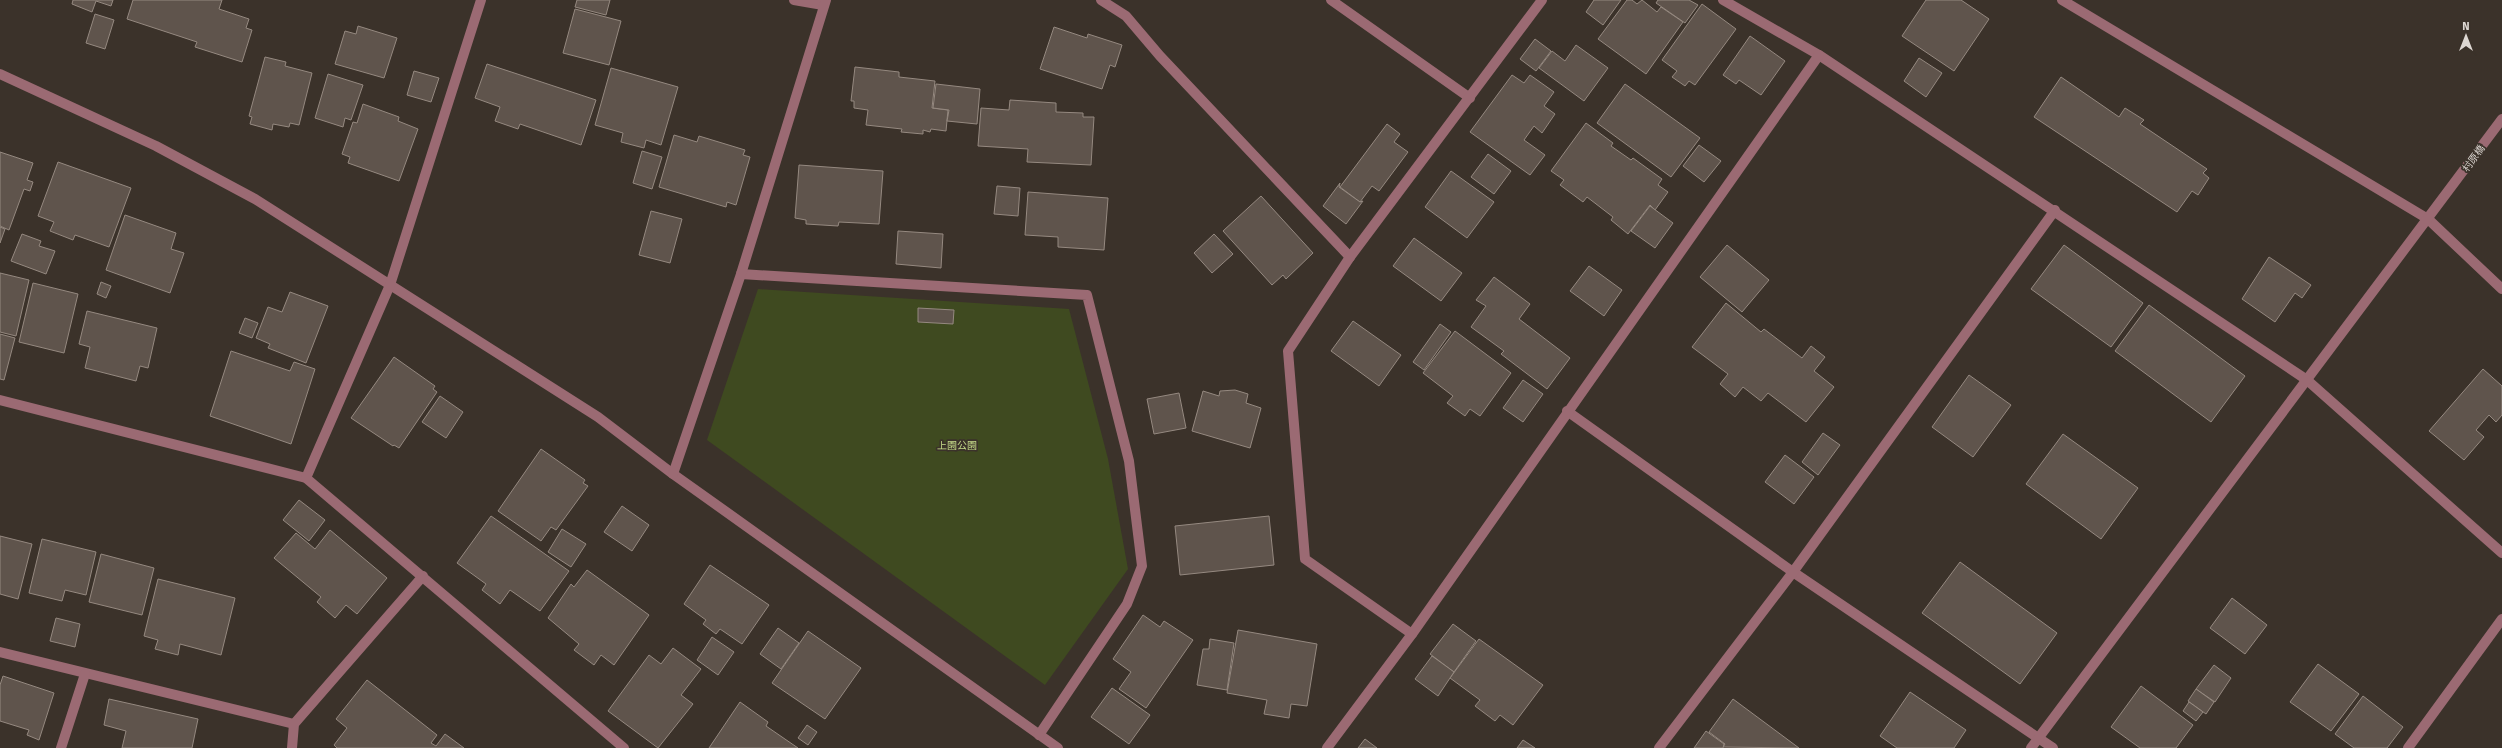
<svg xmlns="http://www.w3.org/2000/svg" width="2502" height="748" font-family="'Fira Sans','Noto Sans JP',sans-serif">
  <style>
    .green { fill: #3f4a20 }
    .building { fill: #5f544c; stroke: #958980 }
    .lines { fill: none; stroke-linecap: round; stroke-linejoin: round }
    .minor { stroke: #9b6a73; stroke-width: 10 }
    .labels { text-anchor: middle; stroke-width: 3.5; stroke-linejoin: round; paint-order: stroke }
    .street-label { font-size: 10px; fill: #ddd7d2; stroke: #3b322a }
    .park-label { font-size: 10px; fill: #c6dc89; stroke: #3b322a }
  </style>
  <rect width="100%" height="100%" fill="#3b322a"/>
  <polygon class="green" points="758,289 1069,309 1108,459 1128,569 1045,685 707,440"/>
  <g class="building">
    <polygon points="73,0 113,0 111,6 96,1 92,12 72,4"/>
    <polygon points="133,0 222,0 219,9 249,19 246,28 252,30 242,62 195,47 197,42 127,19"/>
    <polygon points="577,0 610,0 606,15 575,7"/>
    <polygon points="1594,0 1621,0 1603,25 1586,12"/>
    <polygon points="1627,0 1632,0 1637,4 1642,0 1657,12 1661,7 1683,22 1646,74 1598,39"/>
    <polygon points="1658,0 1689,0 1698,5 1685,23 1656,3"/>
    <polygon points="1926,0 1961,0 1989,19 1954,71 1902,36"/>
    <polygon points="1702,4 1736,29 1695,85 1689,81 1685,86 1672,77 1677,71 1662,60"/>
    <polygon points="575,9 621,21 609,65 563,53"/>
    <polygon points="95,14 114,20 105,49 86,43"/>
    <polygon points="358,26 397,38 384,78 335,64 345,31 356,34"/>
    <polygon points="1054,27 1087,38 1088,34 1122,45 1115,67 1110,65 1102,89 1040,69"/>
    <polygon points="1750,36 1785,61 1761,95 1739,80 1736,84 1723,75"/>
    <polygon points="1535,39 1551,51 1536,71 1520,59"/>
    <polygon points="1576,45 1608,68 1584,101 1539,68 1552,51 1565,61"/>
    <polygon points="265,57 286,62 285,66 312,73 299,125 290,123 289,127 273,124 272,130 250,124 252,117 249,116"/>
    <polygon points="1919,58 1942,73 1926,97 1904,81"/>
    <polygon points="487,64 596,100 581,145 520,124 518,129 495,121 500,107 475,98"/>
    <polygon points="855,67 899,72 899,77 935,81 932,108 948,110 946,131 931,129 930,132 923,130 923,134 901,132 902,129 866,125 868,110 854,108 854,101 851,101"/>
    <polygon points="611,68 678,87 661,145 646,140 644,148 621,142 623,133 595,125"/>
    <polygon points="414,71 439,78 431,102 407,95"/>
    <polygon points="328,74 363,85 351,120 345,118 343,127 315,118"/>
    <polygon points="1512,75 1524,83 1530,75 1554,92 1544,106 1555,114 1542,133 1534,126 1524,140 1545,155 1530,175 1470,132"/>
    <polygon points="2061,77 2119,117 2125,108 2144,120 2140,124 2207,169 2203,173 2209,178 2198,195 2192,191 2177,212 2034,117"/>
    <polygon points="936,84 980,89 977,124 947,121 949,110 933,108"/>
    <polygon points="1625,84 1700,138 1671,177 1597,123"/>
    <polygon points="1010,100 1056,103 1056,112 1083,113 1083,117 1094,117 1091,165 1027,162 1028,149 978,146 981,108 1009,110"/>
    <polygon points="363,104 399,117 398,121 418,129 399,181 348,163 350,157 342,154 353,122 357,123"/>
    <polygon points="1586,123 1613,143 1611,146 1631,160 1633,158 1662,179 1658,185 1668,192 1655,210 1650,205 1628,234 1611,220 1613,217 1587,197 1583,202 1560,185 1564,180 1551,171"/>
    <polygon points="1387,124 1400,134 1394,142 1408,152 1379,191 1372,186 1360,202 1340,187"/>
    <polygon points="674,135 697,142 699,136 745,150 743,155 750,157 736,205 727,202 726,207 659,187"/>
    <polygon points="1699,145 1721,161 1704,182 1683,166"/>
    <polygon points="642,151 662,157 652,189 633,183"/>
    <polygon points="0,152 33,163 27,180 33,182 30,191 24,189 9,230 0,226"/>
    <polygon points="1488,154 1511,171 1494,194 1471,177"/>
    <polygon points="58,162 131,188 109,247 75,235 73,240 50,231 54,222 38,216"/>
    <polygon points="799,165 883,171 879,224 839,222 838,226 806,224 806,220 795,218"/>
    <polygon points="1451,171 1494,202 1467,238 1425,207"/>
    <polygon points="1340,183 1339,187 1360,202 1363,201 1346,224 1323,206"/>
    <polygon points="997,186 1020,188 1018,216 994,214"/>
    <polygon points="1028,192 1108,198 1104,250 1058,247 1058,237 1025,235"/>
    <polygon points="1261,196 1313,253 1286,279 1283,275 1272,285 1223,231"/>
    <polygon points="1650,206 1673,223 1655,248 1631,231"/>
    <polygon points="651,211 682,219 670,263 639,255"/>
    <polygon points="125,215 176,233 171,249 184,253 170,293 106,270"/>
    <polygon points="0,227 5,229 0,243"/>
    <polygon points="898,231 943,234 941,268 896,264"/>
    <polygon points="22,234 41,241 39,246 55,251 46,274 11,261"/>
    <polygon points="1214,234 1233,254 1212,273 1194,253"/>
    <polygon points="1414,238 1462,273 1441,301 1393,266"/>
    <polygon points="1727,245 1769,280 1742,312 1700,277"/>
    <polygon points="2064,245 2143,303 2111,347 2031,289"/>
    <polygon points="2269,257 2311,285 2302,298 2295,293 2275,322 2242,299"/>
    <polygon points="1589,266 1622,290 1604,316 1570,291"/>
    <polygon points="0,273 29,280 16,336 0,332"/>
    <polygon points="1494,277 1530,304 1519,319 1570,358 1547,389 1501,354 1504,351 1471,327 1486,306 1476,300"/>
    <polygon points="101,282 111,286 106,298 97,294"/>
    <polygon points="33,283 78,294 64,353 19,342"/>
    <polygon points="290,292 328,306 306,363 268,348 270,344 256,338 268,307 282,312"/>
    <polygon points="1726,303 1761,332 1764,329 1802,358 1811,346 1825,357 1814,371 1834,387 1806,422 1768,393 1761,401 1743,387 1735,397 1720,384 1728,374 1692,347"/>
    <polygon points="2149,305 2245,376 2211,422 2115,351"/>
    <polygon points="918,308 954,310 953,324 918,322"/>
    <polygon points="87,311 157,328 148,368 140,366 136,381 85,368 90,347 79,344"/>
    <polygon points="245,318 258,323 252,338 239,333"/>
    <polygon points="1353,321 1401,355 1379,386 1331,351"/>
    <polygon points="1440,324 1451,332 1424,370 1413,362"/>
    <polygon points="1455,331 1511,373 1480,416 1470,409 1465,416 1447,403 1453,396 1423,373"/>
    <polygon points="0,334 15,338 4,380 0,379"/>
    <polygon points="231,351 290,371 294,362 315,369 291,444 210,416"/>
    <polygon points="394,357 435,386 433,389 437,392 399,448 394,445 393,446 351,418"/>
    <polygon points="2483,369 2502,386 2502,415 2496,422 2489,415 2476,430 2484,437 2464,460 2429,431"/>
    <polygon points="1969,375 2011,405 1973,457 1932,427"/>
    <polygon points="1523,380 1543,394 1523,422 1503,408"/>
    <polygon points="1235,390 1248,394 1246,403 1261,408 1250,448 1192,431 1203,391 1219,396 1220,391"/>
    <polygon points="1179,393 1186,428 1154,434 1147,399"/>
    <polygon points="440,396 463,412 446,438 422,422"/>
    <polygon points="1823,433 1840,445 1818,475 1802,462"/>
    <polygon points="2063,434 2138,488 2101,539 2026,484"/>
    <polygon points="541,449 585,480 583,483 588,486 556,530 551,527 541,541 498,511"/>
    <polygon points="1785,455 1814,477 1794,504 1765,482"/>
    <polygon points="299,500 325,520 309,541 283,520"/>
    <polygon points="622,506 649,525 632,551 604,532"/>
    <polygon points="491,516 569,571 540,611 510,590 500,604 482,590 486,584 457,563"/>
    <polygon points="1269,516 1274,565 1180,575 1175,526"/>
    <polygon points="562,529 586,544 571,567 548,552"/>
    <polygon points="330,530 387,578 357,614 346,605 335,618 317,602 321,597 274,558 296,533 315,549"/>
    <polygon points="0,536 32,544 18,599 0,594"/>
    <polygon points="42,539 96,552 86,595 65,590 62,601 29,593"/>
    <polygon points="101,554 154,568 142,615 89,602"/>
    <polygon points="1960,562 2057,633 2020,684 1922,613"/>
    <polygon points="710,565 769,605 742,644 720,629 716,634 703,624 706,620 684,604"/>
    <polygon points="587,570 649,615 614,665 601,655 594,665 574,650 579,644 548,618 571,584 574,587"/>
    <polygon points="158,579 235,598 221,655 180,644 178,655 155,649 158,640 144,636"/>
    <polygon points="2232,598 2267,625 2245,654 2210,628"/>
    <polygon points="1143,615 1160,627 1164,621 1193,640 1146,708 1119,689 1131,672 1113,659"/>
    <polygon points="56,618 80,624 75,647 50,641"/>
    <polygon points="1453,624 1476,641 1454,672 1430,654"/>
    <polygon points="778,628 799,643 781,669 760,654"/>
    <polygon points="1238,630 1317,644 1307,706 1291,704 1289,718 1264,714 1267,700 1227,693"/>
    <polygon points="808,631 861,668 825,719 772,683"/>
    <polygon points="712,637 734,652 718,675 697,660"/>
    <polygon points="1210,639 1234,643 1227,690 1197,685 1203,649 1209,649"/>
    <polygon points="1479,639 1543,685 1513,725 1500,715 1495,721 1475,706 1480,700 1450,678"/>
    <polygon points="673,648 701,669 681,695 693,704 658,748 608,711 649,655 661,664"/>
    <polygon points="1432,656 1454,672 1438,696 1415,679"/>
    <polygon points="2318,664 2359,694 2331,731 2290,702"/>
    <polygon points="2214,665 2231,678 2215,702 2196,689"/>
    <polygon points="3,676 54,693 39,740 27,735 29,730 0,721 0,685"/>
    <polygon points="367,680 437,735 431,743 436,746 445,734 464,748 337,748 334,745 347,728 336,719"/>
    <polygon points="2141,686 2193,725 2176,748 2140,748 2111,727"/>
    <polygon points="1112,688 1150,715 1129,744 1091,717"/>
    <polygon points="2196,689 2214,702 2206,714 2188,701"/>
    <polygon points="1910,692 1966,730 1954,748 1897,748 1880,736"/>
    <polygon points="2363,696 2403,727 2387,748 2354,748 2335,734"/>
    <polygon points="109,699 198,719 192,748 122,748 126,731 104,725"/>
    <polygon points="1733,699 1799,748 1723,747 1725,744 1709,732"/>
    <polygon points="740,702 768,722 766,726 798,748 709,748"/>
    <polygon points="2189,702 2203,712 2196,721 2183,711"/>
    <polygon points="807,725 817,732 808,745 798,738"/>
    <polygon points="1706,731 1724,744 1723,748 1694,748"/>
    <polygon points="1365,739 1377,748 1358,748"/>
    <polygon points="1523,740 1535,748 1517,748"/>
  </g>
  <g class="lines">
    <g class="minor">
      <polyline points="794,0 823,5"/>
      <polyline points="1101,0 1126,16 1160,56 1350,257"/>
      <polyline points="1331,0 1470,98"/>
      <polyline points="1723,0 1819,55 2307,380 2502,553"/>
      <polyline points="2062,0 2428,219 2502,289"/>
      <polyline points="0,74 156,146 255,199 598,417 673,474 1058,748"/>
      <polyline points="741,274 1087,295 1129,461 1142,566 1127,604 1039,735"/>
      <polyline points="0,400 306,478 624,748"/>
      <polyline points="1567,411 1793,572 2053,748"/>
      <polyline points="673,474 741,274 826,0"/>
      <polyline points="306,478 390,285 481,0"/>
      <polyline points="1412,634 1305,559 1288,351 1350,257 1542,0"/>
      <polyline points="0,652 294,724"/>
      <polyline points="61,748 85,674"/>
      <polyline points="292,748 294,724 423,576"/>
      <polyline points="1327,748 1412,634 1819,55"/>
      <polyline points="1659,748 1793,572 2055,210"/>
      <polyline points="2031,748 2502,119"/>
      <polyline points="2408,748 2502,619"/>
    </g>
  </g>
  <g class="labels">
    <g class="street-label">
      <text transform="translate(2473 158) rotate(-54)" y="4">村原橋</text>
    </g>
    <g class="park-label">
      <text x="957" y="449">上園公園</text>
    </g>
  </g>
  <g transform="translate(2466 36)" stroke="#3b322a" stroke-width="3" paint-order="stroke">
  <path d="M0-3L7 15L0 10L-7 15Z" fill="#ddd7d2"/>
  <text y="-6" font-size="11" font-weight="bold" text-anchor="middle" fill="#ddd7d2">N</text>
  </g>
</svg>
